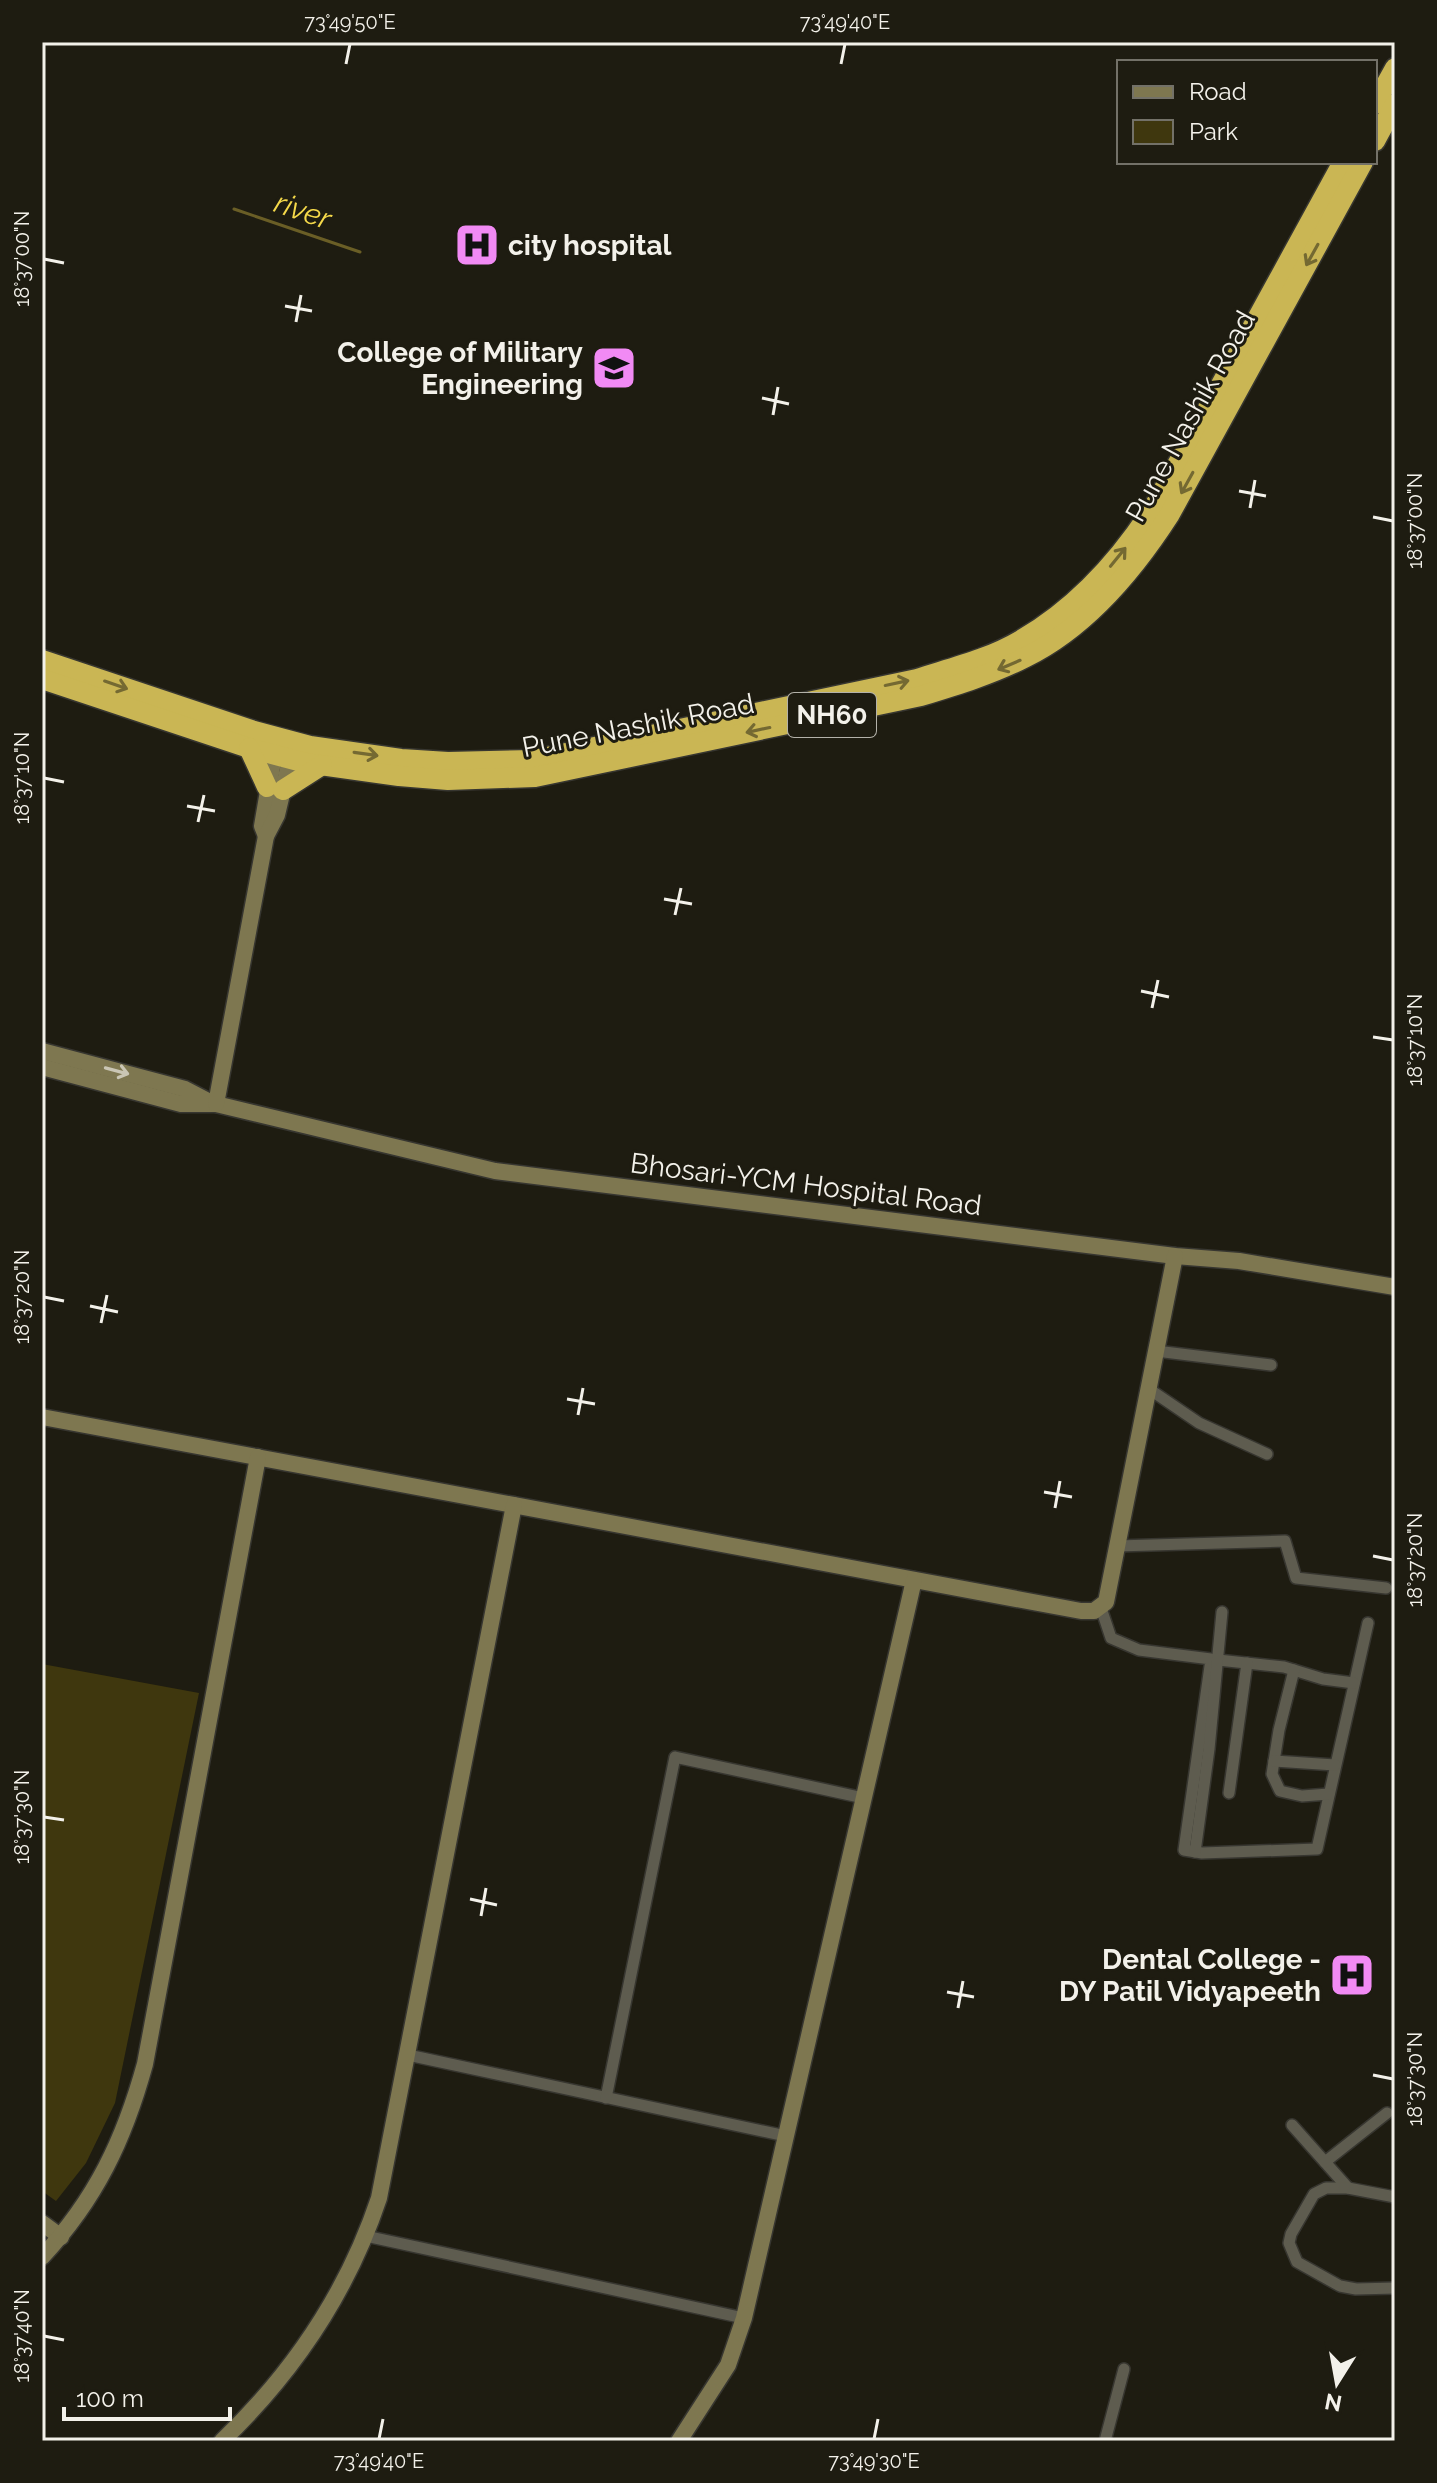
<svg xmlns="http://www.w3.org/2000/svg" width="1437" height="2483" font-family="Raleway,sans-serif">
  <style>
    .green { fill: #3f370e }
    .lines { fill: none; stroke-linecap: round; stroke-linejoin: round }
    .stream { stroke: #6a5e26; stroke-width: 3 }
    .street-casing { stroke: #373630; stroke-width: 14 }
    .secondary-casing { stroke: #373630; stroke-width: 19 }
    .highway-casing { stroke: #373630; stroke-width: 23 }
    .street { stroke: #5e5c4f; stroke-width: 11 }
    .secondary { stroke: #7e7750; stroke-width: 16 }
    .highway { stroke: #cab654; stroke-width: 20 }
    .oneway { stroke: #746932 }
    .oneway2 { stroke: #cac6b4 }
    .ticks { fill: none; stroke: #f3f1ea; stroke-width: 3 }
    .labels { text-anchor: middle; stroke-width: 6; stroke-linejoin: round; paint-order: stroke }
    .shield { fill: #1e1c11; stroke: #b3b1a9; stroke-width: 2 }
    .shield-label { font-size: 26px; font-weight: bold; fill: #f3f1ea }
    .poi-label { font-size: 28px; font-weight: bold; fill: #f3f1ea; stroke: #1e1c11; text-anchor: end }
    .street-label { font-size: 28px; fill: #f3f1ea; stroke: #1e1c11 }
    .water-label { font-size: 30px; font-style: italic; fill: #f5d94a; stroke: #1e1c11 }
    .neatline { fill: none; stroke: #f3f1ea; stroke-width: 3 }
    .ticks-label { font-size: 20px; text-anchor: middle; fill: #f3f1ea }
  </style>
  <rect width="100%" height="100%" fill="#1e1c11"/>
  <polygon class="green" points="42,1664 199,1693 115,2103 86,2163 56,2201 42,2191"/>
  <g class="lines">
    <polyline class="stream" points="234,209 360,252"/>
    <g class="street-casing">
      <g id="street">
        <polyline points="1156,1351 1271,1365"/>
        <polyline points="1149,1389 1199,1423 1267,1454"/>
        <polyline points="1117,1546 1285,1541 1296,1578 1386,1588"/>
        <polyline points="1101,1608 1111,1638 1139,1650 1211,1659 1184,1850 1202,1853 1317,1849 1368,1623"/>
        <polyline points="1218,1660 1284,1667 1323,1679 1354,1683"/>
        <polyline points="1294,1670 1279,1730 1272,1774 1280,1791 1302,1796 1329,1794"/>
        <polyline points="1274,1761 1335,1765"/>
        <polyline points="1229,1793 1247,1663"/>
        <polyline points="1195,1852 1209,1749 1222,1612"/>
        <polyline points="408,2055 786,2136"/>
        <polyline points="606,2098 675,1757 864,1798"/>
        <polyline points="1292,2125 1348,2188"/>
        <polyline points="1325,2162 1387,2113"/>
        <polyline points="1395,2197 1348,2188 1326,2188 1314,2194 1291,2234 1289,2243 1297,2262 1340,2286 1356,2289 1395,2288"/>
        <polyline points="366,2236 744,2318"/>
        <polyline points="1105,2441 1124,2369"/>
      </g>
    </g>
    <g class="secondary-casing">
      <g id="secondary">
        <polyline points="266,836 262,826 276,744"/>
        <polyline points="42,1051 185,1089 210,1102"/>
        <polyline points="42,1067 181,1104 216,1104 495,1171 1175,1256 1239,1261 1395,1287"/>
        <polyline points="216,1104 266,836 277,815 293,748"/>
        <polyline points="42,1417 1081,1611 1094,1611 1106,1602 1175,1256"/>
        <polyline points="42,2223 61,2237"/>
        <path d="M 42,2257 C 96,2199 124,2140 145,2064 L 258,1457"/>
        <path d="M 222,2441 C 293,2373 348,2291 379,2198 L 514,1505"/>
        <polyline points="679,2441 728,2365 744,2318 914,1580"/>
      </g>
    </g>
    <g class="highway-casing">
      <g id="highway">
        <polyline points="1375,104 1395,68"/>
        <polyline points="1375,141 1395,104"/>
        <path d="M 42,660 L 254,731 L 310,746 L 401,759 L 448,762 L 533,760 L 917,679 C 951,668 989,659 1021,640 C 1078,607 1120,560 1155,505 L 1343,162"/>
        <path d="M 42,679 L 249,748 L 306,763 L 399,776 L 448,780 L 535,777 L 921,696 C 957,685 993,674 1026,657 C 1087,627 1134,570 1170,514 L 1363,162"/>
        <polyline points="249,748 267,787"/>
        <polyline points="283,790 322,765"/>
      </g>
    </g>
    <use href="#street" class="street"/>
    <use href="#secondary" class="secondary"/>
    <use href="#highway" class="highway"/>
  </g>
  <defs><path id="oneway-shaft" d="M-6 0H5M1.5-3L5.5 0L1.5 3" fill="none" stroke-width="1.6" stroke-linecap="round" stroke-linejoin="round" transform="scale(2)"/></defs>
  <g class="oneway">
    <use href="#oneway-shaft" transform="translate(1312 255) rotate(119)"/>
    <use href="#oneway-shaft" transform="translate(1187 483) rotate(119)"/>
    <use href="#oneway-shaft" transform="translate(1118 557) rotate(-51)"/>
    <use href="#oneway-shaft" transform="translate(1009 665) rotate(157)"/>
    <use href="#oneway-shaft" transform="translate(897 683) rotate(-12)"/>
    <use href="#oneway-shaft" transform="translate(116 685) rotate(19)"/>
    <use href="#oneway-shaft" transform="translate(758 730) rotate(168)"/>
    <use href="#oneway-shaft" transform="translate(366 754) rotate(8)"/>
  </g>
  <use class="oneway2" href="#oneway-shaft" transform="translate(117 1071) rotate(15)"/>
  <path class="ticks" d="M 346,64 L 350,44M 841,64 L 845,44M 44,259 L 64,263M 285,306 L 312,311M 296,322 L 301,295M 762,398 L 789,404M 773,415 L 778,387M 1239,491 L 1266,496M 1250,508 L 1255,480M 1373,517 L 1393,521M 44,778 L 64,782M 187,806 L 215,811M 198,822 L 204,795M 664,899 L 692,904M 675,915 L 681,888M 1141,991 L 1169,997M 1152,1008 L 1158,980M 1373,1037 L 1393,1040M 44,1297 L 64,1301M 90,1306 L 118,1312M 101,1323 L 107,1295M 567,1399 L 595,1404M 578,1415 L 583,1388M 1044,1492 L 1072,1497M 1055,1508 L 1060,1481M 1373,1556 L 1393,1560M 44,1817 L 64,1820M 470,1899 L 497,1905M 481,1916 L 486,1888M 947,1992 L 974,1997M 958,2008 L 963,1981M 1373,2075 L 1393,2079M 44,2336 L 64,2340M 379,2439 L 383,2419M 874,2439 L 878,2419"/>
  <defs>
    <g id="hospital-square" transform="scale(2.3)"><rect x="-9" y="-9" width="18" height="18" rx="4" fill="#f18af4" stroke="#1e1c11"/><path d="M-5-5h3v3.5h4V-5h3V5h-3V1.5h-4V5h-3Z" fill="#111"/></g>
    <g id="university-square" transform="scale(2.3)"><rect x="-9" y="-9" width="18" height="18" rx="4" fill="#f18af4" stroke="#1e1c11"/><path d="M0-5L7-2L0 1L-7-2ZM-4 1L0 2.5L4 1V4Q0 6-4 4Z" fill="#111"/></g>
  </defs>
  <g fill-rule="evenodd">
    <use href="#hospital-square" x="477" y="245"/>
    <use href="#university-square" x="614" y="368"/>
    <use href="#hospital-square" x="1352" y="1975"/>
  </g>
  <g class="labels">
    <rect class="shield" x="788" y="693" width="88" height="44" rx="6"/>
    <g class="shield-label">
      <text x="832" y="724">NH60</text>
    </g>
    <g class="poi-label">
      <text x="508" y="255" text-anchor="start">city hospital</text>
      <text x="583" y="362">College of Military<tspan x="583" dy="32">Engineering</tspan></text>
      <text x="1321" y="1969">Dental College -<tspan x="1321" dy="32">DY Patil Vidyapeeth</tspan></text>
    </g>
    <g class="street-label">
      <text transform="translate(1190 416) rotate(-61)" y="10">Pune Nashik Road</text>
      <text transform="translate(638 725) rotate(-11)" y="10">Pune Nashik Road</text>
      <text transform="translate(806 1184) rotate(7)" y="10">Bhosari-YCM Hospital Road</text>
    </g>
    <g class="water-label">
      <text transform="translate(303 211) rotate(19)" y="10">river</text>
    </g>
  </g>
  <rect width="1437" height="2483" fill="none" stroke="#1e1c11" stroke-width="88"/>
  <rect x="1117" y="60" width="260" height="104" fill="#1e1c11" stroke="#737168" stroke-width="2"/>
  <rect x="1133" y="86" width="40" height="12" fill="#7e7750" stroke="#737168" stroke-width="2"/>
  <text x="1189" y="100" font-size="24" fill="#f3f1ea">Road</text>
  <rect x="1133" y="120" width="40" height="24" fill="#3f370e" stroke="#737168" stroke-width="2"/>
  <text x="1189" y="140" font-size="24" fill="#f3f1ea">Park</text>
  <g transform="translate(1337 2383) rotate(191)" stroke="#1e1c11" stroke-width="6" paint-order="stroke">
  <path d="M0-6L14 30L0 20L-14 30Z" fill="#f3f1ea"/>
  <text y="-12" font-size="22" font-weight="bold" text-anchor="middle" fill="#f3f1ea">N</text>
  </g>
  <path d="M64 2407v12h166v-12" fill="none" stroke="#f3f1ea" stroke-width="4"/>
  <text x="76" y="2407" font-size="24" fill="#f3f1ea" stroke="#1e1c11" stroke-width="6" paint-order="stroke">100 m</text>
  <rect x="44" y="44" width="1349" height="2395" class="neatline"/>
  <g class="ticks-label">
    <text x="350" y="29">73°49'50"E</text>
    <text x="845" y="29">73°49'40"E</text>
    <text transform="translate(22 259) rotate(-90)" y="7">18°37'00"N</text>
    <text transform="translate(1415 521) rotate(-90)" y="7">18°37'00"N</text>
    <text transform="translate(22 778) rotate(-90)" y="7">18°37'10"N</text>
    <text transform="translate(1415 1040) rotate(-90)" y="7">18°37'10"N</text>
    <text transform="translate(22 1297) rotate(-90)" y="7">18°37'20"N</text>
    <text transform="translate(1415 1560) rotate(-90)" y="7">18°37'20"N</text>
    <text transform="translate(22 1817) rotate(-90)" y="7">18°37'30"N</text>
    <text transform="translate(1415 2079) rotate(-90)" y="7">18°37'30"N</text>
    <text transform="translate(22 2336) rotate(-90)" y="7">18°37'40"N</text>
    <text x="379" y="2468">73°49'40"E</text>
    <text x="874" y="2468">73°49'30"E</text>
  </g>
</svg>
